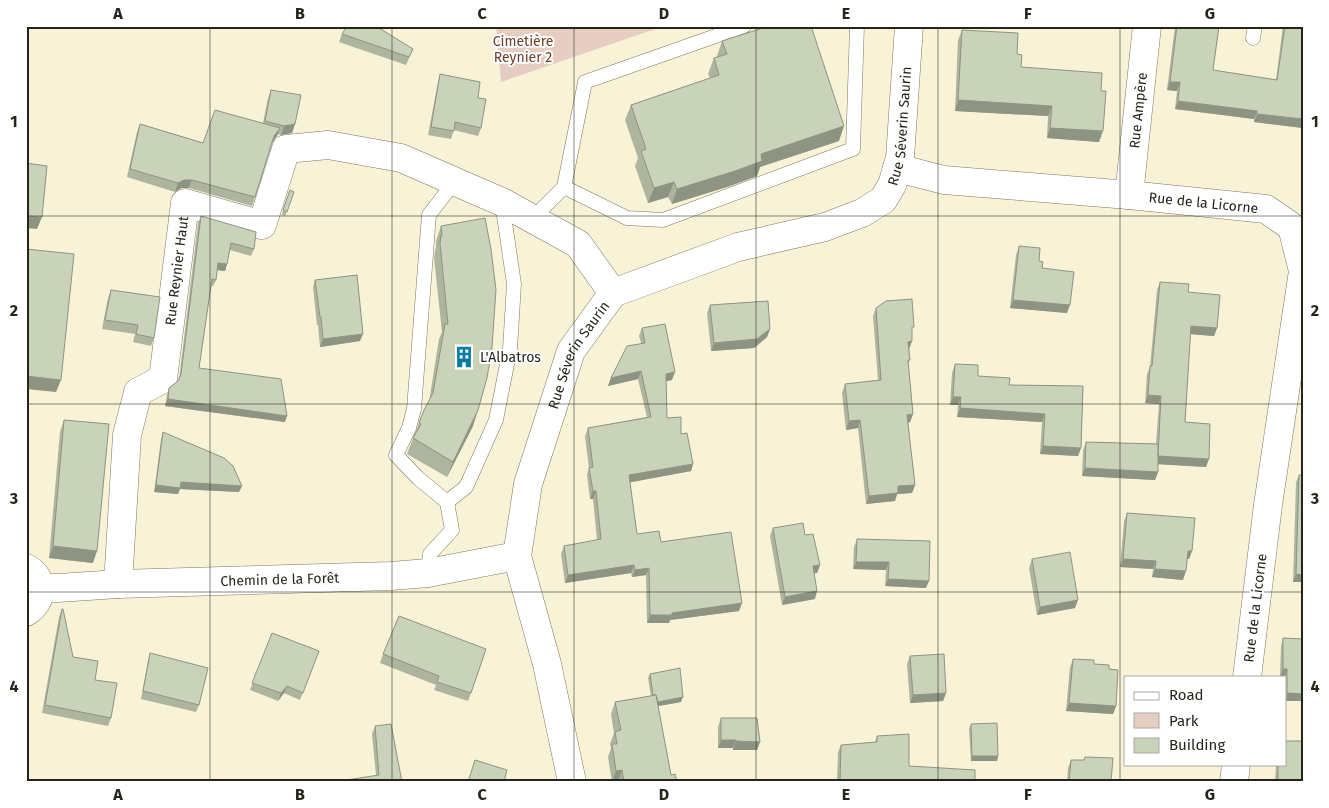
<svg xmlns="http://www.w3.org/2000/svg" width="1329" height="808" font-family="'Fira Sans',sans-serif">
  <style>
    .green { fill: #e6cdc2 }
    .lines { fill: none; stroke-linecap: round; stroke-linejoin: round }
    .service-casing { stroke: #7d7860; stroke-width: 15 }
    .minor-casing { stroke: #7d7860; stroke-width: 29 }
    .tertiary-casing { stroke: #7d7860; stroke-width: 29 }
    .service { stroke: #fff; stroke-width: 14 }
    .minor { stroke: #fff; stroke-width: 28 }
    .tertiary { stroke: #fff; stroke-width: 28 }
    .wall { fill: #adb59f }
    .shaded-wall { fill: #8d9482 }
    .building { fill: #c9d3b9; stroke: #8d9482 }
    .grid { fill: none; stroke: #27251b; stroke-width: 1; stroke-opacity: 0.55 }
    .labels { text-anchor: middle; stroke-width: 4; stroke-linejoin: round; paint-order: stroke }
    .park-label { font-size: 14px; fill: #6e402c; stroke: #fff }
    .street-label { font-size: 14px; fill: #27251b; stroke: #fff }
    .poi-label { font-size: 14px; fill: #27251b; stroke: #fff; text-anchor: start }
    .neatline { fill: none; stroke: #27251b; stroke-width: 2 }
    .grid-label { font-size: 16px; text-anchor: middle; font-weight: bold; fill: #27251b }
  </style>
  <rect width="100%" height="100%" fill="#f8f2d7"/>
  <polygon class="green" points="496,26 664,26 501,82"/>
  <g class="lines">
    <g class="service-casing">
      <g id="service">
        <polyline points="1253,38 1255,26"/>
        <polyline points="564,187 627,218 663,220 853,149 857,26"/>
        <polyline points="532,219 564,187 585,82 744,26"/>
        <polyline points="447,502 466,487 496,420 510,349 514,284 502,202"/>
        <polyline points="428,573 430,554 452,530 447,502 418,478 396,455 409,428 414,409 429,215 455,181"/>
      </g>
    </g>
    <g class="minor-casing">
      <g id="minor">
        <path id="s1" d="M 897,168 L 944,180 L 1129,195 L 1266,209 L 1292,227 L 1303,271 L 1268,505 L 1247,677"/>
        <path id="s2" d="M 1129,195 L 1147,26"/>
        <path id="s3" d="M 118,584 L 127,435 L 138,392 L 163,379 L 185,203 L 262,225 L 286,149 L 328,145 L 401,158 L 502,202 L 578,244 L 613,293"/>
        <polyline points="1234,782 1236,764"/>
      </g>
    </g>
    <g class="tertiary-casing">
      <g id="tertiary">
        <path d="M 26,568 C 45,577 44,602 26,612"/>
        <path id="s4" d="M 41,588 L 58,588 L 118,584 L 391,576 L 428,573 L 517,556"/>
        <path id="s5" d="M 572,782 L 547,664 L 517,556 L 528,484 L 571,351 L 613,293 L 738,247 L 825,227 L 862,213 L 883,200 L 892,185 L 900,158 L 909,26"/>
      </g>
    </g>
    <use href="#service" class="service"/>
    <use href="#minor" class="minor"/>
    <use href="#tertiary" class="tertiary"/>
  </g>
  <g class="wall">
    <polygon points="1175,26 1219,26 1213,70 1276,80 1283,26 1303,26 1303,128 1254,122 1254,119 1175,109 1177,91 1167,90"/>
    <polygon points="962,30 1017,54 1021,67 1101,91 1099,142 1047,138 1048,116 955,111 958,40"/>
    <polygon points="342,34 413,49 406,65 339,42"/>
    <polygon points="722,41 839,141 760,167 757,176 730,186 672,204 668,197 648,203 635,166 638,158 625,120 631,105 710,78 708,74 714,58 717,57 717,56"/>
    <polygon points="440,74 478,98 481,128 478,136 454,130 451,139 428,135 438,82"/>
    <polygon points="271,90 295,124 292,133 281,135 278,134 272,143 252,206 189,188 181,188 175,192 127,177 137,132 140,124 203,143 263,123 268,98"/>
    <polygon points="290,190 294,192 285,216 282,215"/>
    <polygon points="201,216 254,249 251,256 230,250 227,264 225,271 217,270 216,280 213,286 211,286 199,368 285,422 165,406 167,395 169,388 178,381 179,380 198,223"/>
    <polygon points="441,226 473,426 447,477 407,454 424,410 429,402 439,339 442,332 434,258 435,251 436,247 436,241"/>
    <polygon points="1019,246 1039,261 1067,313 1010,308 1016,255"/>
    <polygon points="315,280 360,341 320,347 318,325 317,325 313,287"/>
    <polygon points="1160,282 1188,292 1217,328 1214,336 1190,334 1185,422 1206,467 1158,464 1158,472 1155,480 1082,476 1083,450 1086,442 1156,444 1159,404 1145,403 1147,374 1150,367 1157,290"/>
    <polygon points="111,290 154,338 151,346 133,342 135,334 102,329 108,298"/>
    <polygon points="710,305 770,329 767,337 754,348 711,351 707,313"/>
    <polygon points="876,308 912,332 912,341 909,349 910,360 908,364 913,414 910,422 908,423 915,485 912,493 897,494 895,501 866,504 858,428 846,430 842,393 845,384 878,380 873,316"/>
    <polygon points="642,328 672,380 666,381 667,418 681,434 693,464 691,471 630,482 637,534 661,542 739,611 670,620 669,623 647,623 646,575 632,577 631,573 565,583 561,554 564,546 597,540 593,499 590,499 587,475 589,468 585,436 588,428 647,417 638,379 608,386 611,378 641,343 639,336"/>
    <polygon points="955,364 978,376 1009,385 1083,386 1081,448 1078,456 1040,454 1042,422 957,417 958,405 950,405 952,373"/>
    <polygon points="64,420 93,563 49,558 60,432"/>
    <polygon points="163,432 239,492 180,489 178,494 154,492 161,439"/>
    <polygon points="1299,475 1303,582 1293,582 1296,482"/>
    <polygon points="1127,513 1192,551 1189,559 1187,559 1183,580 1152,577 1153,569 1120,567 1124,521"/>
    <polygon points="773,528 820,565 817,573 814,573 815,599 782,605 770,536"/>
    <polygon points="857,539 926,588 885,586 886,570 853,569 854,547"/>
    <polygon points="1032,559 1075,608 1037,615 1029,568"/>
    <polygon points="62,609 73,657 95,680 111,718 108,726 42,713 59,617"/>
    <polygon points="272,633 319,651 300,700 284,693 278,701 250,690"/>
    <polygon points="1283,638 1303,639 1303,701 1285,701 1285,677 1280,677 1281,646"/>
    <polygon points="486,649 468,701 434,690 436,685 380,663 383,654"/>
    <polygon points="150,653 199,705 196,712 141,699 148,661"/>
    <polygon points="910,656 946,693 943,701 910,703 907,664"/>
    <polygon points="1073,659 1094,664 1116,706 1113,714 1066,711 1070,667"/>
    <polygon points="650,674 681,702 658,706 671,775 677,782 612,782 608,757 611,748 610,744 614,733 611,714 615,702 651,696 648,678"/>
    <polygon points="721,718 760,742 757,750 733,750 733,748 718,748 718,727"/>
    <polygon points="971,724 998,756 997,761 971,761 969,729"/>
    <polygon points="375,726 402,782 376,775 372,734"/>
    <polygon points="877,736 909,766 975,782 837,782 838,752 841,745 875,742"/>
    <polygon points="1085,757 1111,782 1067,782 1068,768 1071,760 1083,760"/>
    <polygon points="1276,764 1285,764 1303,782 1275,782"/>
  </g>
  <g class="shaded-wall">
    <polygon points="1170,82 1180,82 1177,91 1167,90"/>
    <polygon points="958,100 1052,106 1048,116 955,111"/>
    <polygon points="1178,101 1257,111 1254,119 1175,109"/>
    <polygon points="1257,114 1303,119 1303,128 1254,122"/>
    <polygon points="295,124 292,133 281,135 284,126"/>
    <polygon points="844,126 839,141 760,167 757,176 730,186 672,204 677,189 761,154"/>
    <polygon points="280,128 277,136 271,144 274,136"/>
    <polygon points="1050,128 1103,131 1099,142 1047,138"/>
    <polygon points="184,180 192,180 189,188 181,188 175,192 178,183"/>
    <polygon points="674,182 668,197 648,203 654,188"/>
    <polygon points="26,216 42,217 37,229 26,228"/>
    <polygon points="218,263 227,264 225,271 216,270"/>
    <polygon points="1013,300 1070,305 1067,313 1010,308"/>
    <polygon points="1191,326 1217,328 1214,336 1188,334"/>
    <polygon points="770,329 767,337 754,348 711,351 714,343"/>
    <polygon points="363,334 360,341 320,347 323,339"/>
    <polygon points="912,341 909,349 908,342"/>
    <polygon points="641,371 638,379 608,386 611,378"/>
    <polygon points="675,372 672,380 663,382 666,374"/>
    <polygon points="26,376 61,380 56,392 26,389"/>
    <polygon points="1148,395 1161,396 1159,404 1145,403"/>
    <polygon points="953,397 961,397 958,405 950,405"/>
    <polygon points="168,399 287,416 285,422 165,406"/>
    <polygon points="960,408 1045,414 1042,422 957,417"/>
    <polygon points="478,410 473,426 447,477 453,462"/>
    <polygon points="913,414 910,422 904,423 907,415"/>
    <polygon points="860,420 858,428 846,430 849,421"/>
    <polygon points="1043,446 1081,448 1078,456 1040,454"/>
    <polygon points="1158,456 1209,459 1206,467 1155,464"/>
    <polygon points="693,464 691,471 627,483 629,475"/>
    <polygon points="1085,468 1158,472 1155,480 1082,476"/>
    <polygon points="181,482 242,486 239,492 180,489 178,494 154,492 156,485"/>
    <polygon points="915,485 912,493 897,494 895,501 866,504 869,496 898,486"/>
    <polygon points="593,491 596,491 593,499 590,499"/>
    <polygon points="53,546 97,551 93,563 49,558"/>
    <polygon points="1188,551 1192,551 1189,559 1185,559"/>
    <polygon points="1123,559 1156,561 1153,569 1120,567"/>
    <polygon points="856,562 889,562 886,570 853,569"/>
    <polygon points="634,565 631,573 565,583 568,575"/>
    <polygon points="820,565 817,573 810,574 813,566"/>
    <polygon points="649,568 646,575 632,577 635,570"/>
    <polygon points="1155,569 1186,571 1183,580 1152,577"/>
    <polygon points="1296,574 1303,575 1303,582 1293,582"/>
    <polygon points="888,579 929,581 926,588 885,586"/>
    <polygon points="817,591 815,599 782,605 785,597"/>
    <polygon points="1078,600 1075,608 1037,615 1040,607"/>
    <polygon points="742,603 739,611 670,620 669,623 647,623 650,615"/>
    <polygon points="1283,669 1287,669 1285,677 1280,677"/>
    <polygon points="287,686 284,693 278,701 281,693"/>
    <polygon points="946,693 943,701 910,703 913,695"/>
    <polygon points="1287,693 1303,694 1303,701 1285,701"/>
    <polygon points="683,697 681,702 653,707 654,703"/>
    <polygon points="1069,703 1116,706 1113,714 1066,711"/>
    <polygon points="721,740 736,740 733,748 718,748"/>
    <polygon points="736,741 760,742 757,750 733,750"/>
    <polygon points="972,756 998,756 997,761 971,761"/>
    <polygon points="622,770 618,782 612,782 616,771"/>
  </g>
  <g class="building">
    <polygon points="347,26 376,26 413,49 409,57 342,34"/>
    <polygon points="769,26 811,26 844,126 761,154 762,161 735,171 677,189 674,182 654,188 641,151 646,149 631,105 719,75 714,58 727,54 722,41"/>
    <polygon points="1177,26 1219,26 1213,70 1277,80 1285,26 1303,26 1303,119 1257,114 1257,111 1178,101 1180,82 1170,82"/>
    <polygon points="962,30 1018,33 1017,54 1022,55 1021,67 1102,73 1101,91 1106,91 1103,131 1050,128 1052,106 958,100"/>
    <polygon points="440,74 480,82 478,98 486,99 481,128 455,122 454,131 431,127"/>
    <polygon points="271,90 301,95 295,124 284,126 265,121"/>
    <polygon points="215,110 280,128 274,136 255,197 192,180 184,180 178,183 130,169 140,124 203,143"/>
    <polygon points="26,163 47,166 42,217 26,216"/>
    <polygon points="290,190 294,192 287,212 283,210"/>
    <polygon points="201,216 256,232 254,249 231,243 227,264 218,263 216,280 212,279 199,368 281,379 287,416 168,399 169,388 178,381 181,374"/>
    <polygon points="485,218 491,249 496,290 492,347 487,378 478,410 453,462 413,438 421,424 419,423 424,410 433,393 445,324 448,324 440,243 441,236 442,236 441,226"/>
    <polygon points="1019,246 1040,248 1039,261 1043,262 1042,268 1074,272 1070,305 1013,300"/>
    <polygon points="26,249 74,254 61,380 26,376"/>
    <polygon points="357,275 363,334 323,339 321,317 320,317 315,280"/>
    <polygon points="1160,282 1189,284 1188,292 1220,295 1217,328 1191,326 1185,422 1210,424 1209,459 1158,456 1158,472 1085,468 1086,442 1158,444 1158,456 1161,396 1148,395 1150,366 1152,366"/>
    <polygon points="111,290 160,297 154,338 136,334 138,325 105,320"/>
    <polygon points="912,299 914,327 912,327 912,341 908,342 910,360 908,360 913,414 907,415 915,485 898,486 898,493 869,496 860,420 849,421 845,384 881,380 876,308 886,301"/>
    <polygon points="768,301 770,329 757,339 714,343 710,305"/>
    <polygon points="665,324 675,372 666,374 667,418 681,417 681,434 687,433 693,464 629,475 637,534 659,531 661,542 731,532 742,603 672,613 672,615 650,615 649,568 635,570 634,565 568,575 564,546 601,539 596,491 593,491 589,468 593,467 588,428 651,417 641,371 611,378 627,346 645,343 642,328"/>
    <polygon points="955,364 978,365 978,376 1010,378 1009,385 1083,386 1081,448 1043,446 1045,414 960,408 961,397 953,397"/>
    <polygon points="64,420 109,424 97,551 53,546"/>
    <polygon points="163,432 224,458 233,466 242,486 181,482 180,488 156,485"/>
    <polygon points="1299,475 1303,475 1303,575 1296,574"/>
    <polygon points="1127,513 1195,518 1192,551 1188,551 1186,571 1155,569 1156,561 1123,559"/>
    <polygon points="803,523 805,535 813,534 820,565 813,566 817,591 785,597 773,528"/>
    <polygon points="857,539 930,541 929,581 888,579 889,562 856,562"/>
    <polygon points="1070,552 1078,600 1040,607 1032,559"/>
    <polygon points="62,609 63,609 73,657 98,661 95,680 117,683 111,718 45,705"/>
    <polygon points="399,616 486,649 471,693 437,682 439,676 383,654"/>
    <polygon points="272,633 319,651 303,693 287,686 281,693 252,683"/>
    <polygon points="1283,638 1303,639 1303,694 1287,693 1287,669 1283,669"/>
    <polygon points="150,653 208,668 199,705 143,691"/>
    <polygon points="944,654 946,693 913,695 910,656"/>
    <polygon points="1073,659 1094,660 1094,664 1109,665 1109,669 1118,670 1116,706 1069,703"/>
    <polygon points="680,668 683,697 658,702 656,695 653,695 650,674"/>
    <polygon points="656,695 671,775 675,774 677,782 624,782 622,770 616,771 612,744 617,744 615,732 621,730 615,702"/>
    <polygon points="721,718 757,718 760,742 736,741 736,740 721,740"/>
    <polygon points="997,723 998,756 972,756 971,724"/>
    <polygon points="391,724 402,782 333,782 379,775 375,726"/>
    <polygon points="909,734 909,766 975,770 975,782 840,782 841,745 877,742 877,736"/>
    <polygon points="1285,741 1303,741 1303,782 1278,782 1278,764 1285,764"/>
    <polygon points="1085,757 1113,758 1111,782 1069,782 1071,760 1084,760"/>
    <polygon points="475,760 507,770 504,782 468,782"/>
    <polygon points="83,780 130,782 83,782"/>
  </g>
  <path class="grid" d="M 210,26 L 210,782M 392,26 L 392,782M 574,26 L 574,782M 756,26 L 756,782M 938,26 L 938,782M 1120,26 L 1120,782M 26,216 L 1303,216M 26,404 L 1303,404M 26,592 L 1303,592"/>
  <defs>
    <g id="building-bare" transform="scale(1.725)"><path d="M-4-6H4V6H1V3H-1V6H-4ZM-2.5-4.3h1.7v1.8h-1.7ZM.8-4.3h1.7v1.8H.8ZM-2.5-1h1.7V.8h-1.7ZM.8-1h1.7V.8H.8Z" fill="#087ca4" stroke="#fff" stroke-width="2.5" paint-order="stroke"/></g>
  </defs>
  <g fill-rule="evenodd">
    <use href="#building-bare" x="464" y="357"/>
  </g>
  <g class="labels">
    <g class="park-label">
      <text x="523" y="46">Cimetière<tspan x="523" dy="16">Reynier 2</tspan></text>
    </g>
    <g class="street-label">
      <text dy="5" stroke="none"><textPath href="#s2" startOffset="85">Rue Ampère</textPath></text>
      <text dy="5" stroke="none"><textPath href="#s5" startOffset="881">Rue Séverin Saurin</textPath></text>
      <text dy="5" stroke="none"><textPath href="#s1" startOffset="309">Rue de la Licorne</textPath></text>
      <text dy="5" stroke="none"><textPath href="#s3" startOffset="331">Rue Reynier Haut</textPath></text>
      <text dy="5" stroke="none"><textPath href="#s5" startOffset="445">Rue Séverin Saurin</textPath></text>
      <text dy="5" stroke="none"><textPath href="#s4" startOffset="239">Chemin de la Forêt</textPath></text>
      <text transform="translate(1255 608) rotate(-83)" y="5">Rue de la Licorne</text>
    </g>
    <g class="poi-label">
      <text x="480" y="362">L'Albatros</text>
    </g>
  </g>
  <rect width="1329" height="808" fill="none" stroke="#ffffff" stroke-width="55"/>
  <rect x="1124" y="676" width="162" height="90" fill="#ffffff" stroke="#a9a8a4"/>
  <rect x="1134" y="692" width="25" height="8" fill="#ffffff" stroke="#a9a8a4"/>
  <text x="1169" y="700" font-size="15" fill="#27251b">Road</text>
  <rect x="1134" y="713" width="25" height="15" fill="#e6cdc2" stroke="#a9a8a4"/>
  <text x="1169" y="726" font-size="15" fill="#27251b">Park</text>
  <rect x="1134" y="738" width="25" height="15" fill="#c9d3b9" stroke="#a9a8a4"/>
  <text x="1169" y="750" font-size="15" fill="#27251b">Building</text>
  <rect x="28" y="28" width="1274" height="752" class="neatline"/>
  <g class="grid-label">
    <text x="118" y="19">A</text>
    <text x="300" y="19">B</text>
    <text x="482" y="19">C</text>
    <text x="664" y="19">D</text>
    <text x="846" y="19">E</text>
    <text x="1028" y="19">F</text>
    <text x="1210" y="19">G</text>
    <text x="14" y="127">1</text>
    <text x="1315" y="127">1</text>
    <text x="14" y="316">2</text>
    <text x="1315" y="316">2</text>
    <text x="14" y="504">3</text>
    <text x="1315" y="504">3</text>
    <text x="14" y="692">4</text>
    <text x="1315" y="692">4</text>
    <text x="118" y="800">A</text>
    <text x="300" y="800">B</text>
    <text x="482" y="800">C</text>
    <text x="664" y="800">D</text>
    <text x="846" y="800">E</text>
    <text x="1028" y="800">F</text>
    <text x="1210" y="800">G</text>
  </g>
</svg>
